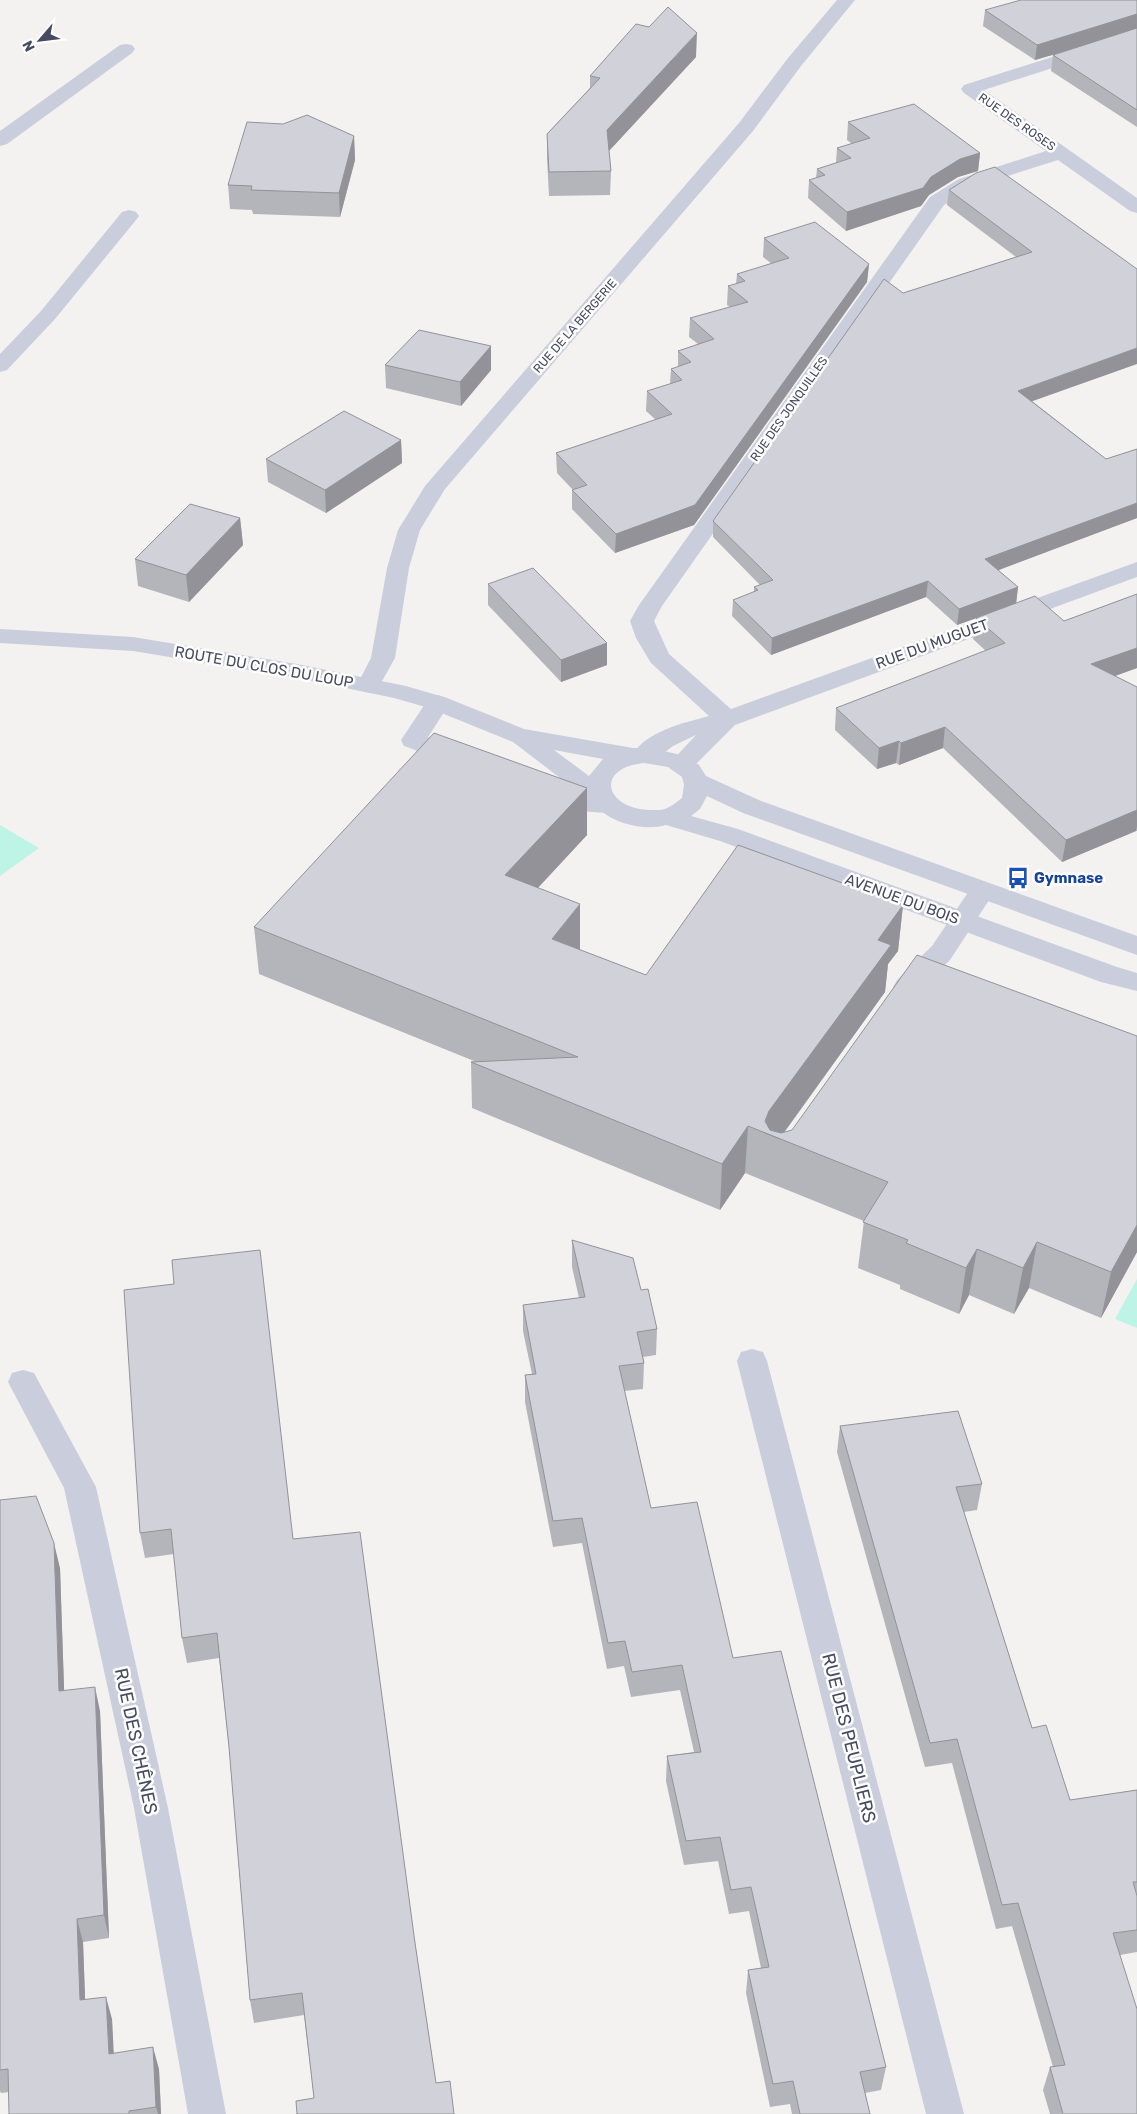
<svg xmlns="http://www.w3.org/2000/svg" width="1137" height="2114" font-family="Rubik,sans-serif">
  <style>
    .green { fill: #bdf4e6 }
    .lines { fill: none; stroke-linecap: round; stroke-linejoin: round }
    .service { fill: #cacddc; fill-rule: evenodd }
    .minor { fill: #cacddc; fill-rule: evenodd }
    .tertiary { fill: #cacddc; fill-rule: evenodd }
    .wall { fill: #b4b4bb }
    .shaded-wall { fill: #929298 }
    .building { fill: #d1d1d9; stroke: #929298 }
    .labels { text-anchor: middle; stroke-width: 5; stroke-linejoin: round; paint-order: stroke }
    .far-street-label { font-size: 12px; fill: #474b61; stroke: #fff }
    .street-label { font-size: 15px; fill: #474b61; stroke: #fff }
    .transit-label { font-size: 15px; font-weight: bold; fill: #164399; stroke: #fff; text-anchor: start }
    .near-street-label { font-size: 18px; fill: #474b61; stroke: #fff }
  </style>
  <rect width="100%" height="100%" fill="#f4f2f1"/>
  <g class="green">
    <polygon points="0,825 39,848 0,876"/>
    <polygon points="1137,1279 1137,1328 1115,1319"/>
  </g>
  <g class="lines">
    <g class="service">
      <polygon points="126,44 132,45 135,49 132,53 7,144 0,146 0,131 120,45"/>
      <polygon points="129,210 136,212 139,216 136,220 55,319 7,370 0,372 0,354 41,311 122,212"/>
      <path d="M 438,695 L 447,698 L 450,703 L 428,737 L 468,751 L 471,757 L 468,763 C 448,768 423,752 404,746 L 401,740 L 429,698 Z"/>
      <path d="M 551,784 L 579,793 L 616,799 L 620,805 L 616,811 C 598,816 549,808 538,792 L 542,786 Z"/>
      <polygon points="982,882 991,885 995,891 950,960 915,994 906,996 897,994 893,987 897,980 932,946 973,885"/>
    </g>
    <g class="minor">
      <polygon points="837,0 855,0 801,66 753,131 445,489 420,530 409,568 395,658 377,690 369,693 361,690 357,685 371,658 387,568 398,530 425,486 739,123 788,58"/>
      <path d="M 1137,30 L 1137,41 L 984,90 L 1137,198 L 1137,213 L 1130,211 L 1058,160 L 973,187 L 944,205 L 662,606 L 654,621 L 669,654 L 731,709 L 1137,562 L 1137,577 L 735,725 L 690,770 L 681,772 L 672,770 L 669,764 L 696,735 L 673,746 L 653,761 L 644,763 L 635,761 L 632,755 C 647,731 683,723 709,716 L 651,663 L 636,638 L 630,621 L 639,605 L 930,197 L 959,179 L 1046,151 L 964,93 L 961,89 L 964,85 Z"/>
      <polygon points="752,1349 763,1352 767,1361 964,2114 926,2114 737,1361 741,1352"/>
      <polygon points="23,1370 34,1373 96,1487 168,1808 226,2114 188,2114 134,1808 64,1488 8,1382 12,1373"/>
    </g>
    <path class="tertiary" d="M 0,629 L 133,637 L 297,664 L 406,686 L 447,698 L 524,729 L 633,748 L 651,748 L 685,756 L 699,765 L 706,776 L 761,801 L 1137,936 L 1137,955 L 743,813 L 707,796 L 700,809 L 691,816 L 738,829 L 1117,967 L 1137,973 L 1137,991 L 1101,982 L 720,841 L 666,825 C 642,832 608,822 593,803 L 513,742 L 429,708 L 394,698 L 297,678 L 133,651 L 0,643 ZM 554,750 L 603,759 L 589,776 ZM 644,763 L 668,767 L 682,777 L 684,785 L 682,798 C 678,801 673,805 669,807 C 663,811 656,810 650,810 C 605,809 594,768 644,763 Z"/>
  </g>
  <g class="wall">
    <polygon points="1137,0 1137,127 1051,71 1053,55 1035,60 983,26 985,10"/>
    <polygon points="696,57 609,151 611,171 610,195 549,196 547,158 547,134 590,88 590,76"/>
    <polygon points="848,122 980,153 978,171 958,177 929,195 921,206 846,231 808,198 809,180 816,178 817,169 836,163 837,148 852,144 847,140"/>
    <polygon points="354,136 355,160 340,217 253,214 252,210 230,209 228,185"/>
    <polygon points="949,190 1137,269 1032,401 1106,459 1137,449 1137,518 998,570 1018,587 1016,603 1064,621 1137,594 1137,668 1115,676 1137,687 1137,831 1136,831 1062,862 943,748 899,765 896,763 877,769 835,730 836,708 986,651 973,639 976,618 957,625 926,597 771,655 732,616 733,600 754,592 754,587 760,585 713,537 713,521 903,293 1016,257 947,205"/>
    <polygon points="764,238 869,264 867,282 694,525 615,553 572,509 572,490 573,490 557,473 556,453 656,420 646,411 647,391 670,384 671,369 678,367 678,351 698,344 689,337 690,318 730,307 727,305 728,286 736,284 737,274 772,264 763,257"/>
    <polygon points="491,346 491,370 461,406 386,388 385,365"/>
    <polygon points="401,440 402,463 326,513 268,482 266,459"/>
    <polygon points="240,518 243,545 189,602 138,586 135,559"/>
    <polygon points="488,584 607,643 607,665 561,682 488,605"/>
    <polygon points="587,788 587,835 538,888 580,950 646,975 903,905 898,951 888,964 885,992 784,1133 1137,1036 1137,1252 1101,1318 1029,1288 1014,1314 969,1295 959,1314 900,1289 900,1285 858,1268 864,1221 745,1173 720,1210 472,1108 471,1062 474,1061 259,974 254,927"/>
    <polygon points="572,1240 641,1290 657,1329 656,1355 643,1357 644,1363 643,1389 624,1391 651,1508 733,1658 886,2067 881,2090 865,2093 870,2114 792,2114 790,2104 770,2107 746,1993 748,1970 761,1968 749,1911 729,1914 718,1861 684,1865 666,1781 667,1756 694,1752 680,1690 631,1697 624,1666 607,1669 582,1543 553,1547 525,1402 525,1375 532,1374 523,1331 523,1305 579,1298 572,1267"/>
    <polygon points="174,1284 293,1539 415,1943 436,2083 454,2114 314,2098 304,2015 254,2023 250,2000 229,1747 219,1658 187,1663 182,1638 174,1554 145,1558 140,1533"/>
    <polygon points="840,1426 982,1484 977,1510 964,1512 1032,1728 1070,1800 1137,1790 1137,1952 1120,1955 1137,2114 1050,2114 1043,2090 1050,2067 1053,2067 1012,1926 996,1929 952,1763 925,1767 837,1452"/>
    <polygon points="0,1500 60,1568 64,1691 100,1711 109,1938 83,1942 85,2000 112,2019 113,2053 159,2069 161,2114 9,2114 9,2092 1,2093 0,2091"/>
  </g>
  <g class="shaded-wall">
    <polygon points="1137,14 1137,29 1035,60 1037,45"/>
    <polygon points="697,33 696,57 607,153 607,130"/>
    <polygon points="354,136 355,160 340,217 339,193"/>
    <polygon points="980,153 978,171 958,177 929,195 921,206 846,231 847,212 960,159"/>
    <polygon points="869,264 867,282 694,525 615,553 616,534"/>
    <polygon points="491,346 491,370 461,406 460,382"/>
    <polygon points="1137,348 1137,364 1016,407 1018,391"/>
    <polygon points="401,440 402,463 326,513 325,490"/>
    <polygon points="1137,503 1137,518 983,576 985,559"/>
    <polygon points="240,518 243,545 189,602 186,575"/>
    <polygon points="928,581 926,597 771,655 772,638"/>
    <polygon points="1018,587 1016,604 957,625 959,609"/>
    <polygon points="607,643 607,665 561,682 561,660"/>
    <polygon points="1137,648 1137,668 1087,686 1091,664"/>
    <polygon points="945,727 943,748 899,765 901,743"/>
    <polygon points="899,741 896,763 877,769 879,748"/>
    <polygon points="587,788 587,835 506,922 505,875"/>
    <polygon points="1137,810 1137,826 1136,831 1062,862 1066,840"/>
    <polygon points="580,904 580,950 552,939"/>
    <polygon points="903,905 898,951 888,964 885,992 779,1139 764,1133 765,1121 769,1111 878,940"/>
    <polygon points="748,1126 745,1173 720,1210 722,1164"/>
    <polygon points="1137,1225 1137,1252 1101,1318 1111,1272"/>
    <polygon points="1037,1242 1029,1288 1014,1314 1023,1268"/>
    <polygon points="977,1249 969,1295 959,1314 966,1268"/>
    <polygon points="54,1543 60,1568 65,1716 59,1691"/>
    <polygon points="95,1687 100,1711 109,1938 104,1915"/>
    <polygon points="77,1919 83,1942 86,2023 80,2000"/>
    <polygon points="106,1997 112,2019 115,2076 109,2054"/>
    <polygon points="153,2047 159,2069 161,2114 158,2114 156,2107"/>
  </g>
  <g class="building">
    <polygon points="1021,0 1137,0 1137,14 1037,45 985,10"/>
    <polygon points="668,7 697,33 607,130 611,171 549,172 547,134 600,78 590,76 636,24 649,27"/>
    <polygon points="1137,28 1137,110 1053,55"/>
    <polygon points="914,104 980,153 960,159 931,177 923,188 847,212 809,180 825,175 817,169 851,158 837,148 870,138 848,122"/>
    <polygon points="307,115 354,136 339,193 251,190 252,186 228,185 247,122 283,124"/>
    <polygon points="995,167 1137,269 1137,348 1018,391 1106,459 1137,449 1137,503 985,559 1018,587 959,609 928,581 772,638 733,600 758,590 754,587 773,580 713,521 884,279 903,293 1032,252 949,190 976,173"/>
    <polygon points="815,222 869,264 695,505 616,534 572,490 587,485 556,453 672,414 647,391 682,380 671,369 691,362 678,351 714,339 690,318 748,302 728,286 745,281 737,274 789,258 764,238"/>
    <polygon points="419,330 491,346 460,382 385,365"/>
    <polygon points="344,411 401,440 325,490 266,459"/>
    <polygon points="190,504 240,518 186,575 135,559"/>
    <polygon points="533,568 607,643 561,660 488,584"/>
    <polygon points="1137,594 1137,648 1091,664 1137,687 1137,810 1066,840 945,727 901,743 899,741 879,748 836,708 1005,643 976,618 1035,596 1064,621"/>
    <polygon points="434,733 587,788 505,875 580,904 552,939 646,975 738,845 903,905 878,940 891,945 769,1111 765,1121 770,1130 781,1133 792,1130 917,955 1137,1036 1137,1225 1111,1272 1037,1242 1023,1268 977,1249 966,1268 906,1243 908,1240 863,1222 888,1182 748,1126 722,1164 471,1062 578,1057 254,927"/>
    <polygon points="572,1240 633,1258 641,1290 648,1289 657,1329 637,1332 644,1363 619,1366 651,1508 697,1502 733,1658 781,1651 886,2067 860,2072 870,2114 800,2114 793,2081 773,2084 748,1970 769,1967 751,1887 731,1890 720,1837 686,1841 667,1756 701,1752 682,1665 632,1672 625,1641 608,1643 582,1518 553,1521 525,1375 536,1374 523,1305 585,1297"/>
    <polygon points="260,1250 293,1539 360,1532 415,1943 436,2083 450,2081 454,2114 297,2114 296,2101 314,2098 302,1993 250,2000 229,1747 217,1633 182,1638 171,1529 140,1533 124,1290 174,1284 172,1260"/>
    <polygon points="958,1411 982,1484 956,1487 1032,1728 1046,1725 1070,1800 1137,1790 1137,1882 1133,1882 1137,1896 1137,1930 1113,1933 1137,2009 1137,2114 1063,2114 1050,2067 1065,2065 1018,1903 1002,1905 957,1739 930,1743 840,1426"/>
    <polygon points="36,1496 54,1543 59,1691 95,1687 104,1915 77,1919 80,2000 106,1997 109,2054 153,2047 156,2107 129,2111 129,2114 9,2114 8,2069 0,2070 0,1500"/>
  </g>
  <defs>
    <g id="bus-bare" transform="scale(1.725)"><path d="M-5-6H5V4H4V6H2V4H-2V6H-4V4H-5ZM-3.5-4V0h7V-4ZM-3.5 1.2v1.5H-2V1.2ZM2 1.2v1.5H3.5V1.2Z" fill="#1a4fb4" stroke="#fff" stroke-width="2.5" paint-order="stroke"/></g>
  </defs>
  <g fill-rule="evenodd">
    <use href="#bus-bare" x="1018" y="878"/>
  </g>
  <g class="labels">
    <g class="far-street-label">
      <text transform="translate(1017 122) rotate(35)" y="4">RUE DES ROSES</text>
      <text transform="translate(575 326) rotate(-49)" y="4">RUE DE LA BERGERIE</text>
      <text transform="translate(789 409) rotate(-55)" y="4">RUE DES JONQUILLES</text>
    </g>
    <g class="street-label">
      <text transform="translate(932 644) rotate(-20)" y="5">RUE DU MUGUET</text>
      <text transform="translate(264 667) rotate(10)" y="5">ROUTE DU CLOS DU LOUP</text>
      <text transform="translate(902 899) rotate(20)" y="5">AVENUE DU BOIS</text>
    </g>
    <g class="transit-label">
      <text x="1034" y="883">Gymnase</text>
    </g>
    <g class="near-street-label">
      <text transform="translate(849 1738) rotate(76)" y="6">RUE DES PEUPLIERS</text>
      <text transform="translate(136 1741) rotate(78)" y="6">RUE DES CHÊNES</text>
    </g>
  </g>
  <g transform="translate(40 40) rotate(242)" stroke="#ffffff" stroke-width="4" paint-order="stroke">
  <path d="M0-4L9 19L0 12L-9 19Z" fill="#474b61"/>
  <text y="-8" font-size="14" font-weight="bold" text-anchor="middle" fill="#474b61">N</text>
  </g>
</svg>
